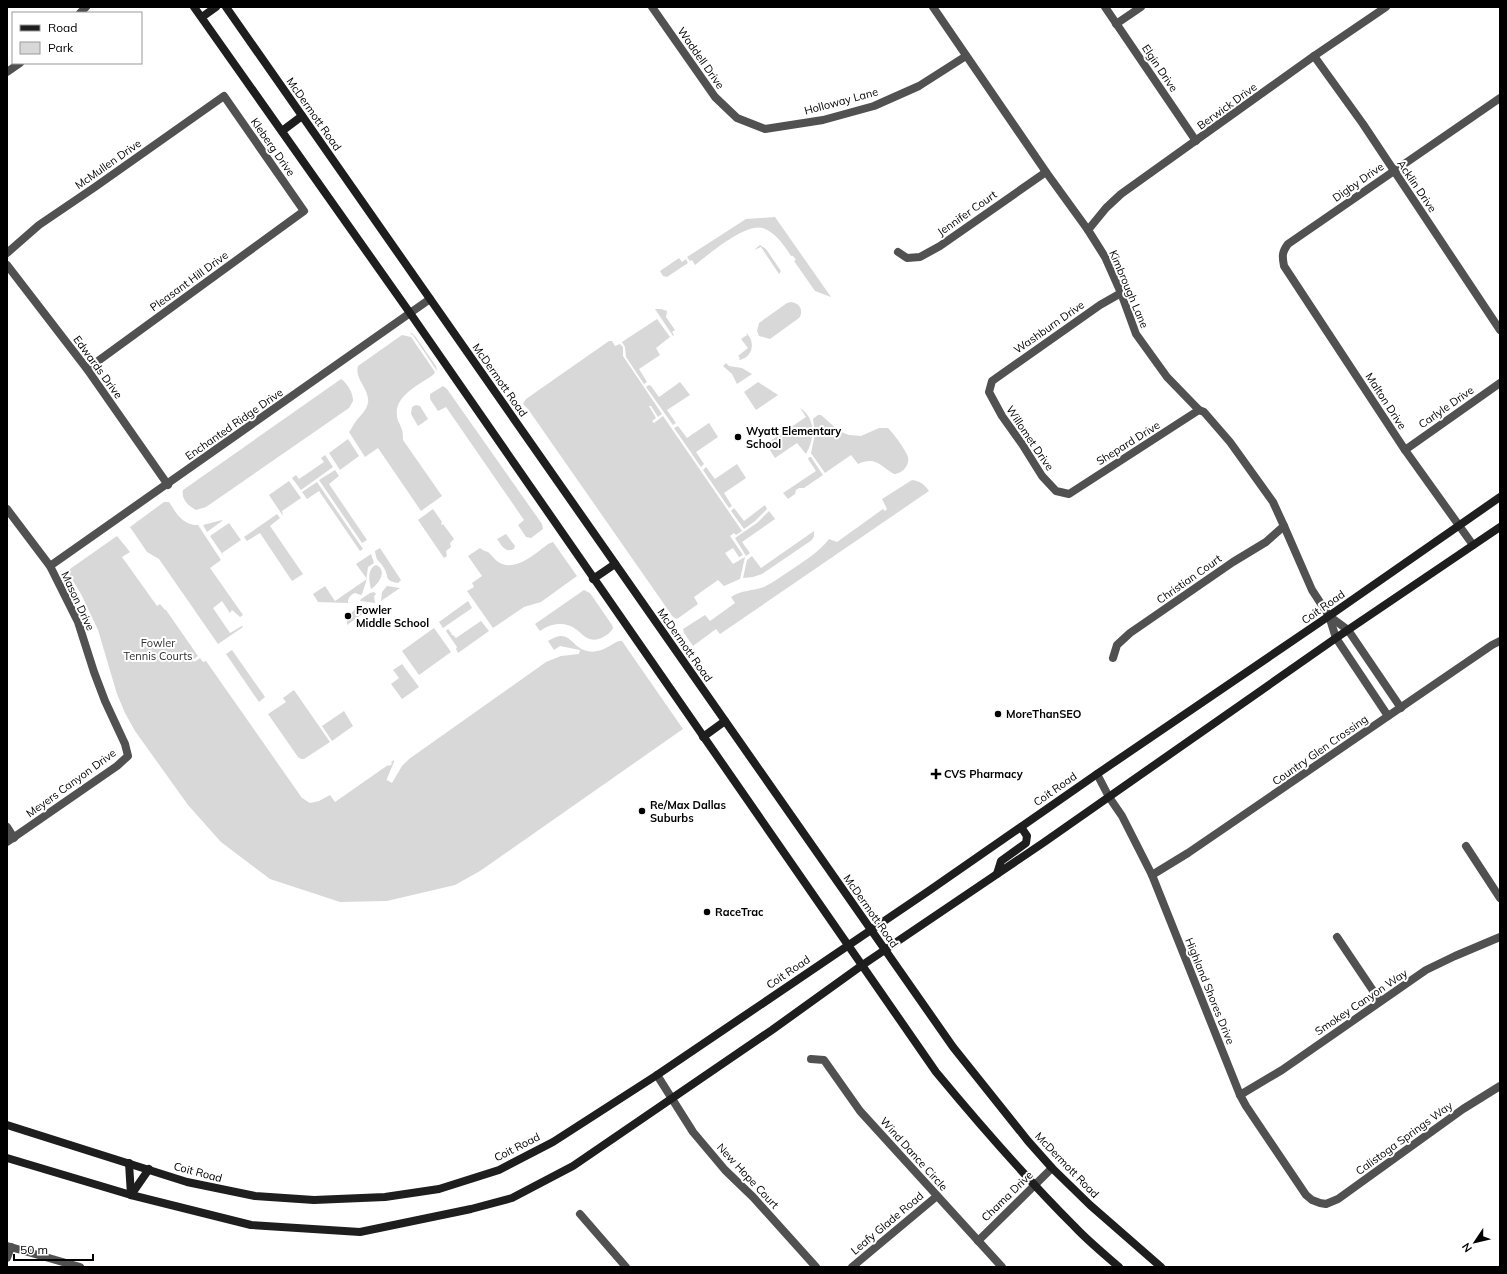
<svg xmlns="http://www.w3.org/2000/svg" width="1507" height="1274" font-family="Mulish,sans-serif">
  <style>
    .green { fill: #d8d8d8 }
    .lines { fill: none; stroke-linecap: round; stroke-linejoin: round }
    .street { stroke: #515151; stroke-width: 8 }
    .secondary { stroke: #1e1e1e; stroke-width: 8 }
    .poi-dot { fill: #000; stroke: #fff; stroke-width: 1.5 }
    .labels { text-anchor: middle; stroke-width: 4; stroke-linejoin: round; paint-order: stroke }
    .street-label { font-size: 11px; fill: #000; stroke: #fff }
    .poi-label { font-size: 11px; font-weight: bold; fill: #000; stroke: #fff; text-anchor: start }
    .park-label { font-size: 11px; fill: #2f2f2f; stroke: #fff }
  </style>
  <rect width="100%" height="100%" fill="#fff"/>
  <g class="green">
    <path d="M 775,217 L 831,297 L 815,291 L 794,261 L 796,260 L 793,256 L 791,256 C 784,245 776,233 763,228 C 745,223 709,254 695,265 L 692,260 L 690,261 L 687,257 L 746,219 Z"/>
    <polygon points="760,245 766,249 781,271 779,274 761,247 754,250"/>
    <polygon points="679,258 682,262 686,259 688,263 667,277 663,276 660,271"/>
    <path d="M 791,302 C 800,303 804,311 799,318 L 770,339 L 759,336 L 757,331 L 759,323 L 787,303 Z"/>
    <polygon points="655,309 661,309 667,311 666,317 675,330 672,332 674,335 673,336"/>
    <polygon points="657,319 670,337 656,348 660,355 639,369 647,382 644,384 626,357 625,347 622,342"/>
    <polygon points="412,333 415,336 436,366 437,371 413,335 410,334"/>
    <path d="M 746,333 C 756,341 753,358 739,360 L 740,358 L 738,356 L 748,348 L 741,339 L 747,335 Z"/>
    <path d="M 402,335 L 411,337 L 435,372 L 434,374 C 420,385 394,395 397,416 C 397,421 401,425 402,430 C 403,433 403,437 403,440 L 442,496 L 421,511 L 378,448 L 365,457 L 349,432 C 351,430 352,427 354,424 C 359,416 366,412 368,403 C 370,389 354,379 358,366 Z"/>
    <polygon points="609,341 612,341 615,346 620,344 623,347 623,356 662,414 658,417 651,406 649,406 656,418 652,421 654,423 663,416 742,531 736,535 734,533 730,536 743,555 739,557 733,548 725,553 733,564 745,557 740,579 724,586 718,580 694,597 698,604 677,619 673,617 528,409 523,404 526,399"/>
    <polygon points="726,363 729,366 742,368 752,374 737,384 732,374 723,366"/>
    <path d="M 341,379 C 348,384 353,393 353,401 L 349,408 L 206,507 L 196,510 C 188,506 181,499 183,490 Z"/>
    <polygon points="680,382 690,395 667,410 676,423 673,425 646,387 649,385 651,386 659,397"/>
    <polygon points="758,382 778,395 756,410 744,392"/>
    <polygon points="443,386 447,389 542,524 543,529 531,538 526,537 518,525 524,520 446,407 438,411 430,399 430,394"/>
    <polygon points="416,405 420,406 428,419 418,426 411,414 412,407"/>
    <path d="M 800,408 C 816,418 815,439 806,454 L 797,443 L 775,458 L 766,444 L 806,417 Z"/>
    <path d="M 818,415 L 821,415 L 839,431 L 849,435 L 861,436 L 879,428 L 888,428 C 893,433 906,450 908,457 C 910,465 902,474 894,474 C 880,466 876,456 858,464 L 851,455 L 825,473 L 811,453 L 815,434 L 813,419 Z"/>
    <polygon points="709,423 718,437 696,452 704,464 701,467 674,428 678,426 687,438"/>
    <polygon points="348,439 359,456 340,470 329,453"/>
    <polygon points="325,455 333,467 301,490 292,478 296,475 299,479 324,462 321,458"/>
    <polygon points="809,457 811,457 823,475 804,488 799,488 796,490 795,494 788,499 783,493 816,471 808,459"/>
    <polygon points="737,464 746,478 724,493 732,506 729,508 703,470 706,467 715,479"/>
    <polygon points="335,470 339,476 329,484 367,540 362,543 319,480"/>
    <path d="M 912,480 C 920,481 924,484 929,491 L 720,634 L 716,629 L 693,646 L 684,633 L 683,629 L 705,615 L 710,621 L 735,603 L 731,597 C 741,590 753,591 764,587 C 772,583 780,577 788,572 C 803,562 818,553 829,539 L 837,542 L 883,509 L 885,511 L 887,509 L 882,499 Z"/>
    <polygon points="289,481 301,498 282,511 283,516 269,495"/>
    <polygon points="317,482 363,549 360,551 319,491 307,499 302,492"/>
    <path d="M 164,502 L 169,502 C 177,514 182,525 198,525 L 221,560 L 210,568 L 243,615 L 240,617 L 232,610 L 230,613 L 222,601 L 213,608 L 230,633 L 242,626 L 243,627 L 218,644 L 159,559 L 147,552 L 130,527 Z"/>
    <polygon points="765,505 767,509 755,521 744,529 731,511 734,508 744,521"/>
    <polygon points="433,509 442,522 441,524 442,525 443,524 454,539 450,543 451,547 446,551 447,556 444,558 418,520"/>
    <polygon points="769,511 775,519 742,542 750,553 746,556 735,538 757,523"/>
    <polygon points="277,514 280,518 270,526 303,574 292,581 260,533 247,541 244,537"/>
    <polygon points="222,520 222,521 207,532 203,525"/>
    <polygon points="229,523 241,540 222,553 225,558 210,536"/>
    <polygon points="814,531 814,536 812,540 762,574 753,577 743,578 747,560 752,556 761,568"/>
    <path d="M 506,534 L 515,546 L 514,549 C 505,553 502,546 497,539 Z"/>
    <path d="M 117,536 L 130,552 L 122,557 L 157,606 L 160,604 L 165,610 L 166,610 L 198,656 L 193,660 L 194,662 L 200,658 L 203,662 L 206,661 L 302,798 L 310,803 L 319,801 L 330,795 L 335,802 L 388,765 L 389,766 L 392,764 L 391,762 L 394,760 L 394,762 L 386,781 L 387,780 L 392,783 L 402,766 L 409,759 L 546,662 L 561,656 L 579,654 L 580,650 L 560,646 L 554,650 L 548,641 C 570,627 570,647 587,651 C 604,655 615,639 622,641 L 683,729 L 480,871 L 455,885 L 387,901 L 340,902 L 270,879 L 221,842 L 188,805 L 135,731 L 125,713 L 117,694 L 98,630 L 81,594 L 67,571 Z"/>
    <path d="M 553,542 L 577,576 L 541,602 L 524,607 L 493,628 L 467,591 L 474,587 L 472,583 L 482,576 L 468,556 L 480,548 C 482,550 485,551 488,552 C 492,555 494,559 497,561 C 514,574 536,553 548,544 Z"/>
    <path d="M 380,548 L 401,580 L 398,583 C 384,581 389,576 384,568 C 379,559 377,564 375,551 Z"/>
    <path d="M 371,554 L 374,563 L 368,567 L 366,582 L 362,594 L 361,595 L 355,593 C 350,595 348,598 348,603 L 318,602 L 313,594 L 325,586 L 335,601 L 367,579 L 356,564 Z"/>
    <path d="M 376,565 C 388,570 379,584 371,589 C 369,581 367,569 376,565 Z"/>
    <polygon points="387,586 400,588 381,601 382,592"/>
    <path d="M 584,590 L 590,593 L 612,625 L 613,628 C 610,635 597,642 590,639 C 585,638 581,633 577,630 C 566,621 551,623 540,631 L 535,624 Z"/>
    <polygon points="374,592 376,594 374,596 375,603 360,601 361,599 370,593"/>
    <polygon points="468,601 472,608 443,628 439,622"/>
    <polygon points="361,606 371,608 347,625 347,618 354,610"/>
    <polygon points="481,621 489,631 458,653 456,649 457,647 446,631 448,629 452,634 451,635 453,635 456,638"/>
    <polygon points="434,628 451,652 419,675 402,651"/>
    <polygon points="232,650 265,697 259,702 226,654"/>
    <polygon points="402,664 419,687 402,699 391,684 399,678 393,670"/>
    <polygon points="294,690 330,742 304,759 301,759 298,757 268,714 286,702 283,698"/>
    <polygon points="344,711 353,726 332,741 322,726"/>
  </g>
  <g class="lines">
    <g class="street">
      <polyline points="652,7 715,97 737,118 765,129 823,120 874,106 919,86 966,56"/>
      <polyline points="933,7 1046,172 1088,230 1105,257 1121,293 1136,334 1167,377 1199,410 1204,412 1230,442 1273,502 1284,526 1312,590 1329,616 1336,638 1388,716"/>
      <polyline points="1105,7 1196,141"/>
      <polyline points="80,13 86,7"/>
      <polyline points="1116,24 1141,7"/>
      <polyline points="1314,56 1363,124 1500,330"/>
      <polyline points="7,72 20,63"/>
      <polyline points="1088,230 1106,208 1121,194 1314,56 1386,7"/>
      <polyline points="898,252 907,258 920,257 940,246 1046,172"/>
      <polyline points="7,253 39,225 95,187 224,96 304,211 87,369"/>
      <polyline points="7,265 87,369 168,485"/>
      <polyline points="1121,293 1100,305 992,381 989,392 1002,416 1022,444 1042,476 1056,491 1069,494 1199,410"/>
      <polyline points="1405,450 1500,383"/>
      <polyline points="7,509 50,566 78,622 94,672 105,701 125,744 128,756 117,766 7,842"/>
      <path d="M 1473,545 L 1405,450 L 1284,266 C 1282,256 1282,252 1288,244 L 1500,98"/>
      <polyline points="50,566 430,299"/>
      <polyline points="1329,616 1348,630 1401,708"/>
      <polyline points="1113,658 1117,645 1130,633 1233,562 1266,542 1284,526"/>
      <polyline points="1097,774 1109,797 1122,816 1152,875 1240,1095 1246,1106 1306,1195 1312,1200 1320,1203 1326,1204 1338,1199 1463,1109 1500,1086"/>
      <polyline points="7,827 14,838"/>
      <polyline points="1466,846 1500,898"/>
      <polyline points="1152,875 1188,853 1492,645 1500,641"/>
      <polyline points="1337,937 1380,1001"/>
      <polyline points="811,1059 824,1060 860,1111 1002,1267"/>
      <polyline points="657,1075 693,1132 725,1170 753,1197 816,1267"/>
      <polyline points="1240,1095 1282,1070 1426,970 1455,956 1500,937"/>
      <polyline points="580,1214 626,1267"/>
      <polyline points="978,1241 1052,1168"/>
      <polyline points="7,1246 80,1267"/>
      <polyline points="7,1258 11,1247"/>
      <polyline points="852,1267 937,1196"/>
    </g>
    <g class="secondary">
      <path d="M 194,7 L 410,313 L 936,1072 C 980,1125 1025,1177 1074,1226 C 1088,1241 1104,1254 1119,1267"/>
      <polyline points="226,7 953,1047 1028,1141 1052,1168 1090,1205 1161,1267"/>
      <polyline points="202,17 216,7"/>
      <polyline points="282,131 302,116"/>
      <polyline points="593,579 615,564"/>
      <polyline points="703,737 725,721"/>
      <polyline points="997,874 1001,861 1026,843 1027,836 1021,827"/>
      <polyline points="7,1125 187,1182 255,1196 314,1200 385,1197 439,1189 499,1170 553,1142 657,1075 930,890 1097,774 1329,616 1500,497"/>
      <polyline points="7,1158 131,1195 251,1225 360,1232 471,1209 512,1198 573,1166 772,1030 861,966 1043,843 1336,638 1500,527"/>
      <polyline points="129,1163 131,1195"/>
      <polyline points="131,1195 149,1169"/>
    </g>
  </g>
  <g class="poi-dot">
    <circle cx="738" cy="437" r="4"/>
    <circle cx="348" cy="616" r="4"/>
    <circle cx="998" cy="714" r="4"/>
    <path d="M934 768h4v4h4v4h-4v4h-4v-4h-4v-4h4z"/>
    <circle cx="642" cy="811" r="4"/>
    <circle cx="707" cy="912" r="4"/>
  </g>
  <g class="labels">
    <g class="street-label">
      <text transform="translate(701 58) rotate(55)" y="4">Waddell Drive</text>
      <text transform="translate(1160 68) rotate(56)" y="4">Elgin Drive</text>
      <text transform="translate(841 101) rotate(-15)" y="4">Holloway Lane</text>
      <text transform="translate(1227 106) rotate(-36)" y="4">Berwick Drive</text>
      <text transform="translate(314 114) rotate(55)" y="4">McDermott Road</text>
      <text transform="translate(273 147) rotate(55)" y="4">Kleberg Drive</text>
      <text transform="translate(108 164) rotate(-35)" y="4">McMullen Drive</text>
      <text transform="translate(1358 182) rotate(-35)" y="4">Digby Drive</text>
      <text transform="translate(1417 186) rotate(56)" y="4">Acklin Drive</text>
      <text transform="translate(967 213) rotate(-35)" y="4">Jennifer Court</text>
      <text transform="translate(189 281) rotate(-36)" y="4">Pleasant Hill Drive</text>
      <text transform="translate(1129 289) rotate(67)" y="4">Kimbrough Lane</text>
      <text transform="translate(1049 327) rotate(-35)" y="4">Washburn Drive</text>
      <text transform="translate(98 367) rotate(54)" y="4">Edwards Drive</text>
      <text transform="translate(500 380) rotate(55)" y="4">McDermott Road</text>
      <text transform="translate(1386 401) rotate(57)" y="4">Malton Drive</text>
      <text transform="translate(1446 407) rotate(-35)" y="4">Carlyle Drive</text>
      <text transform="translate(234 424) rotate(-35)" y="4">Enchanted Ridge Drive</text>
      <text transform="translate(1030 438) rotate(56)" y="4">Willomet Drive</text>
      <text transform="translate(1128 443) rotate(-32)" y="4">Shepard Drive</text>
      <text transform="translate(1189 579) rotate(-35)" y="4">Christian Court</text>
      <text transform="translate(78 601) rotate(65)" y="4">Mason Drive</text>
      <text transform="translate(1323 607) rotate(-35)" y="4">Coit Road</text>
      <text transform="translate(685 645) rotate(55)" y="4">McDermott Road</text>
      <text transform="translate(1320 750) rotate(-35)" y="4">Country Glen Crossing</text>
      <text transform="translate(71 783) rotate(-36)" y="4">Meyers Canyon Drive</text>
      <text transform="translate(1055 789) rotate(-35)" y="4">Coit Road</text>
      <text transform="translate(871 911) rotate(55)" y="4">McDermott Road</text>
      <text transform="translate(788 972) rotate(-34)" y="4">Coit Road</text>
      <text transform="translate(1210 991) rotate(68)" y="4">Highland Shores Drive</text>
      <text transform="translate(1361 1002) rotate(-34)" y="4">Smokey Canyon Way</text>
      <text transform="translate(1404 1138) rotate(-36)" y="4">Calistoga Springs Way</text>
      <text transform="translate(517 1147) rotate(-27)" y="4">Coit Road</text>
      <text transform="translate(914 1154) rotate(48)" y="4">Wind Dance Circle</text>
      <text transform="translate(1067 1165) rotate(46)" y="4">McDermott Road</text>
      <text transform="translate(198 1172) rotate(15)" y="4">Coit Road</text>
      <text transform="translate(748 1176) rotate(47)" y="4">New Hope Court</text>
      <text transform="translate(1007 1196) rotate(-44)" y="4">Chama Drive</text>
      <text transform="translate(887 1223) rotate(-40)" y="4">Leafy Glade Road</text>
    </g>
    <g class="poi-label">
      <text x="746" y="435">Wyatt Elementary<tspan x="746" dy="13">School</tspan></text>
      <text x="356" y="614">Fowler<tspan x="356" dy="13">Middle School</tspan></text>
      <text x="1006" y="718">MoreThanSEO</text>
      <text x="944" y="778">CVS Pharmacy</text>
      <text x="650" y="809">Re/Max Dallas<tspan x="650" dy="13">Suburbs</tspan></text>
      <text x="715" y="916">RaceTrac</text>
    </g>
    <g class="park-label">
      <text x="158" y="647">Fowler<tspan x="158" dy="13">Tennis Courts</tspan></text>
    </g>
  </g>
  <rect width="1507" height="1274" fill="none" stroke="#000000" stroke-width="16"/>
  <rect x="12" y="12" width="130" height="52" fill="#ffffff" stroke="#999999"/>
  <rect x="20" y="25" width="20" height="6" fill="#1e1e1e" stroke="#999999"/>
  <text x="48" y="32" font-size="12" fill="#000000">Road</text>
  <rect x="20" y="42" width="20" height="12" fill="#d8d8d8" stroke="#999999"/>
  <text x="48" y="52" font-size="12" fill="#000000">Park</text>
  <g transform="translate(1475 1242) rotate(235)" stroke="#ffffff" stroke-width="3" paint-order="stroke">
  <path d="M0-3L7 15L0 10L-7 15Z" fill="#000000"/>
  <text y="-6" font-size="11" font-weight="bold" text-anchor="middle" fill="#000000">N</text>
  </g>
  <path d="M14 1254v6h79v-6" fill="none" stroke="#000000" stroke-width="2"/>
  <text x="20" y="1254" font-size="12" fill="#000000" stroke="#ffffff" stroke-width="3" paint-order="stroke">50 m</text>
</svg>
